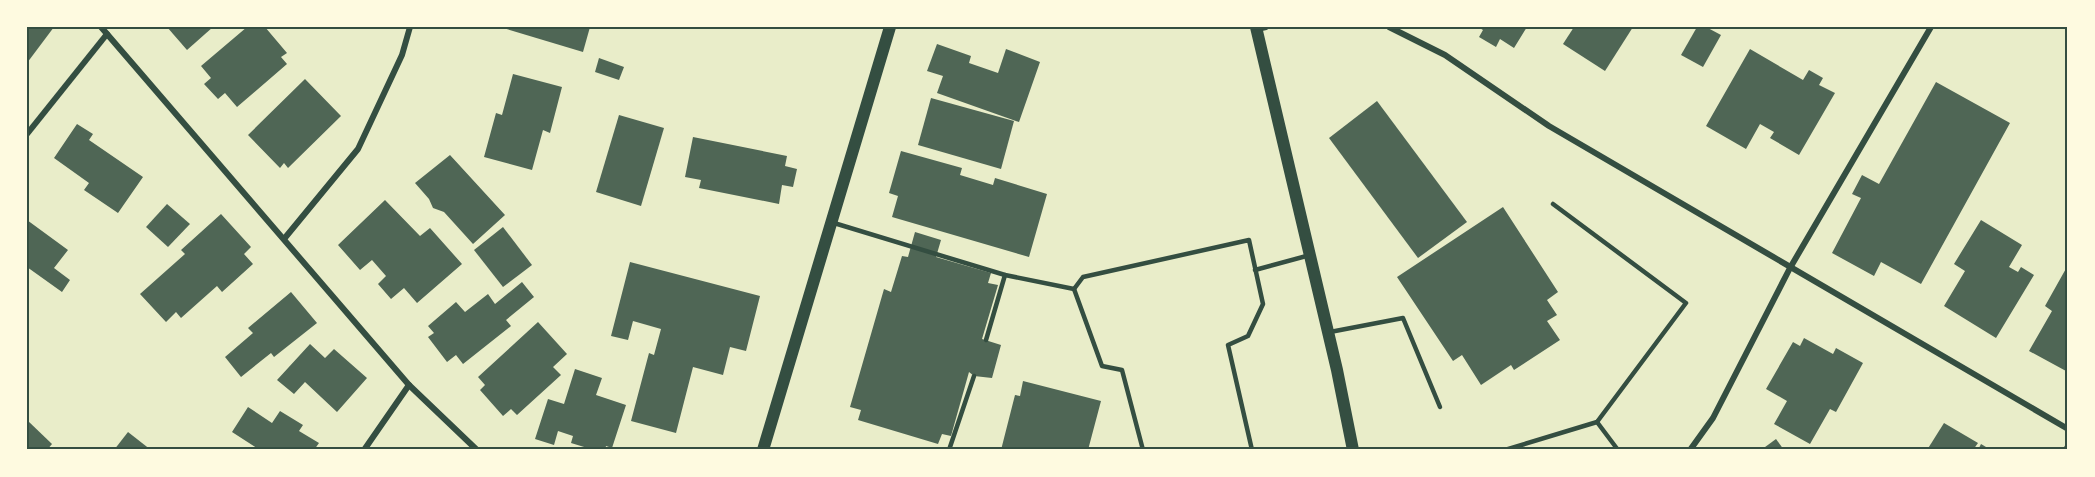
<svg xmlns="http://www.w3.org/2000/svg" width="2095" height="477" font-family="'Source Serif 4',serif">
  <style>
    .building { fill: #4f6655 }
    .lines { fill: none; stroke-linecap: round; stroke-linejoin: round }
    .service { stroke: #344e41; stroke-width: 4.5 }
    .minor { stroke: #344e41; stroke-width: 6 }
    .secondary { stroke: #344e41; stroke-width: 12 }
    .neatline { fill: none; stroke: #344e41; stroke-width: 2 }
  </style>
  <rect width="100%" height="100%" fill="#e9edc9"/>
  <g class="building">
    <polygon points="27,27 54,27 27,63"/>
    <polygon points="167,27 213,27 187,50"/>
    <polygon points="247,27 253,29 255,27 265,27 287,53 281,57 287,64 237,107 225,93 218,99 204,84 211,78 201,66"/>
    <polygon points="500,27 590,27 583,52"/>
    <polygon points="1478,27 1527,27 1514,48 1500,39 1496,47 1479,37 1483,30"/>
    <polygon points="1574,27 1633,27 1605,71 1563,44"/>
    <polygon points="1697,27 1706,27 1721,35 1703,67 1681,55"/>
    <polygon points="937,44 971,56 969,63 998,73 1006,49 1040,62 1019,122 937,93 943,76 927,71"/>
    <polygon points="1750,49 1803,80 1809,70 1823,78 1819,85 1835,93 1799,155 1770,138 1774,132 1760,124 1746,149 1706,126"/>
    <polygon points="599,58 624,67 619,80 595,72"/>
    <polygon points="513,74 562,87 550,133 543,130 532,170 484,157 496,113 502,115"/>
    <polygon points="305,79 341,116 288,168 284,163 280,168 248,135"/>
    <polygon points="1936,82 2010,123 1921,284 1881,262 1874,276 1832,253 1861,198 1852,194 1862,175 1879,184"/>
    <polygon points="931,98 1014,121 1001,169 918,145"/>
    <polygon points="1377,101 1467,222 1418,258 1329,138"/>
    <polygon points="619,115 664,128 641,206 596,192"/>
    <polygon points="77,124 93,134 89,140 143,177 118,213 84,190 89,183 54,158"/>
    <polygon points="693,137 787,156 785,166 797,169 793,187 782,185 779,204 699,188 701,180 685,177"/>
    <polygon points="901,151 962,168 960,175 993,185 995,178 1047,194 1029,257 892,217 898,196 889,193"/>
    <polygon points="450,155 505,215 473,244 444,212 433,208 429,199 415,183"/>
    <polygon points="385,200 420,236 430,228 462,264 417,303 404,288 391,299 378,284 386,276 372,260 360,270 338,245"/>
    <polygon points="167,204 190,224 168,247 146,227"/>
    <polygon points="1503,207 1558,292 1547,300 1557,315 1547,321 1560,340 1514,370 1511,365 1481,385 1462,355 1453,361 1397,277"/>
    <polygon points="221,214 251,247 244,254 253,264 222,292 217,286 181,318 176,312 166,322 140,294 185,254 181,250"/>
    <polygon points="27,220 68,250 54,268 70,280 62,292 27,267"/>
    <polygon points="1981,220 2022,245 2009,267 2018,272 2021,267 2034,275 1996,338 1944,306 1965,271 1954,264"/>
    <polygon points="503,227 532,265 503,287 474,250"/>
    <polygon points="915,232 941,240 936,257 991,273 988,283 998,285 982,339 1001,345 992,378 974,376 969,372 951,436 942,434 938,444 858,420 861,410 850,407 884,289 891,292 902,256 908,257"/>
    <polygon points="630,262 760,296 746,351 730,347 723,375 693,367 676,433 631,421 649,353 654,355 661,329 633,321 628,340 611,336"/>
    <polygon points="2068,265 2068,368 2066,371 2029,351 2052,311 2045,306"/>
    <polygon points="522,282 534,297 506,320 511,326 463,364 456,355 447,362 428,337 434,333 428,326 456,302 465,312 488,294 495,304"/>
    <polygon points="291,292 317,323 274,357 271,353 241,377 225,357 253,333 248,328"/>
    <polygon points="538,322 567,354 553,367 561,375 517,415 511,409 503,416 480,390 485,385 478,377"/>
    <polygon points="1804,338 1833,354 1836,348 1863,363 1836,412 1830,409 1810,444 1774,424 1787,401 1766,389 1793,342 1800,346"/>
    <polygon points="310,344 325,358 334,349 367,378 337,412 305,382 294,394 277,380"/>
    <polygon points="575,369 602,378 596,395 626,405 612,448 606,446 605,450 594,450 571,443 573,436 558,431 554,445 535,439 548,399 564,404"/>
    <polygon points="1023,381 1101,401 1088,450 1001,450 1015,395 1020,396"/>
    <polygon points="248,407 272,423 280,411 303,425 299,431 319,443 314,450 260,450 232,432"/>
    <polygon points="27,420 52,444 47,450 27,450"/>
    <polygon points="1944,423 1978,443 1973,450 1927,450"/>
    <polygon points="128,432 151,450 114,450"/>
    <polygon points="1776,439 1784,450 1761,450"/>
    <polygon points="1981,444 1991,450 1978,450"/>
  </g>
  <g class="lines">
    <g class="service">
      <polyline points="1553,204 1686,303 1597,422"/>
      <polyline points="834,223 1005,275 1074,289"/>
      <polyline points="1255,270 1310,255"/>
      <polyline points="1074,289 1083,277 1249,240 1263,304 1248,336 1228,345 1252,450"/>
      <polyline points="1074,289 1102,366 1122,370 1143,450"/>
      <polyline points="1330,332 1403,318 1440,407"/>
      <polyline points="986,340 1005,275"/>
      <polyline points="949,450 974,376"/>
      <polyline points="1505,450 1597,422 1618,450"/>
      <polyline points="2065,450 2068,445"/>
    </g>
    <g class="minor">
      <polyline points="101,27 409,385 477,450"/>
      <polyline points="1389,27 1445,55 1549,126 2068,429"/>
      <polyline points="1257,29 1266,27"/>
      <polyline points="27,134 107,34"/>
      <polyline points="284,239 358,149 402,55 410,27"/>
      <polyline points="364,450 409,385"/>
      <polyline points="1690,450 1713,418 1790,268 1931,27"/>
    </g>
    <g class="secondary">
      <polyline points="1256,27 1337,370 1353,450"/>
      <polyline points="763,450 890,27"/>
    </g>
  </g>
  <rect width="2095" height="477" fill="none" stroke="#fefae0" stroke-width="57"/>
  <rect x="28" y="28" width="2038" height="420" class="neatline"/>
</svg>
